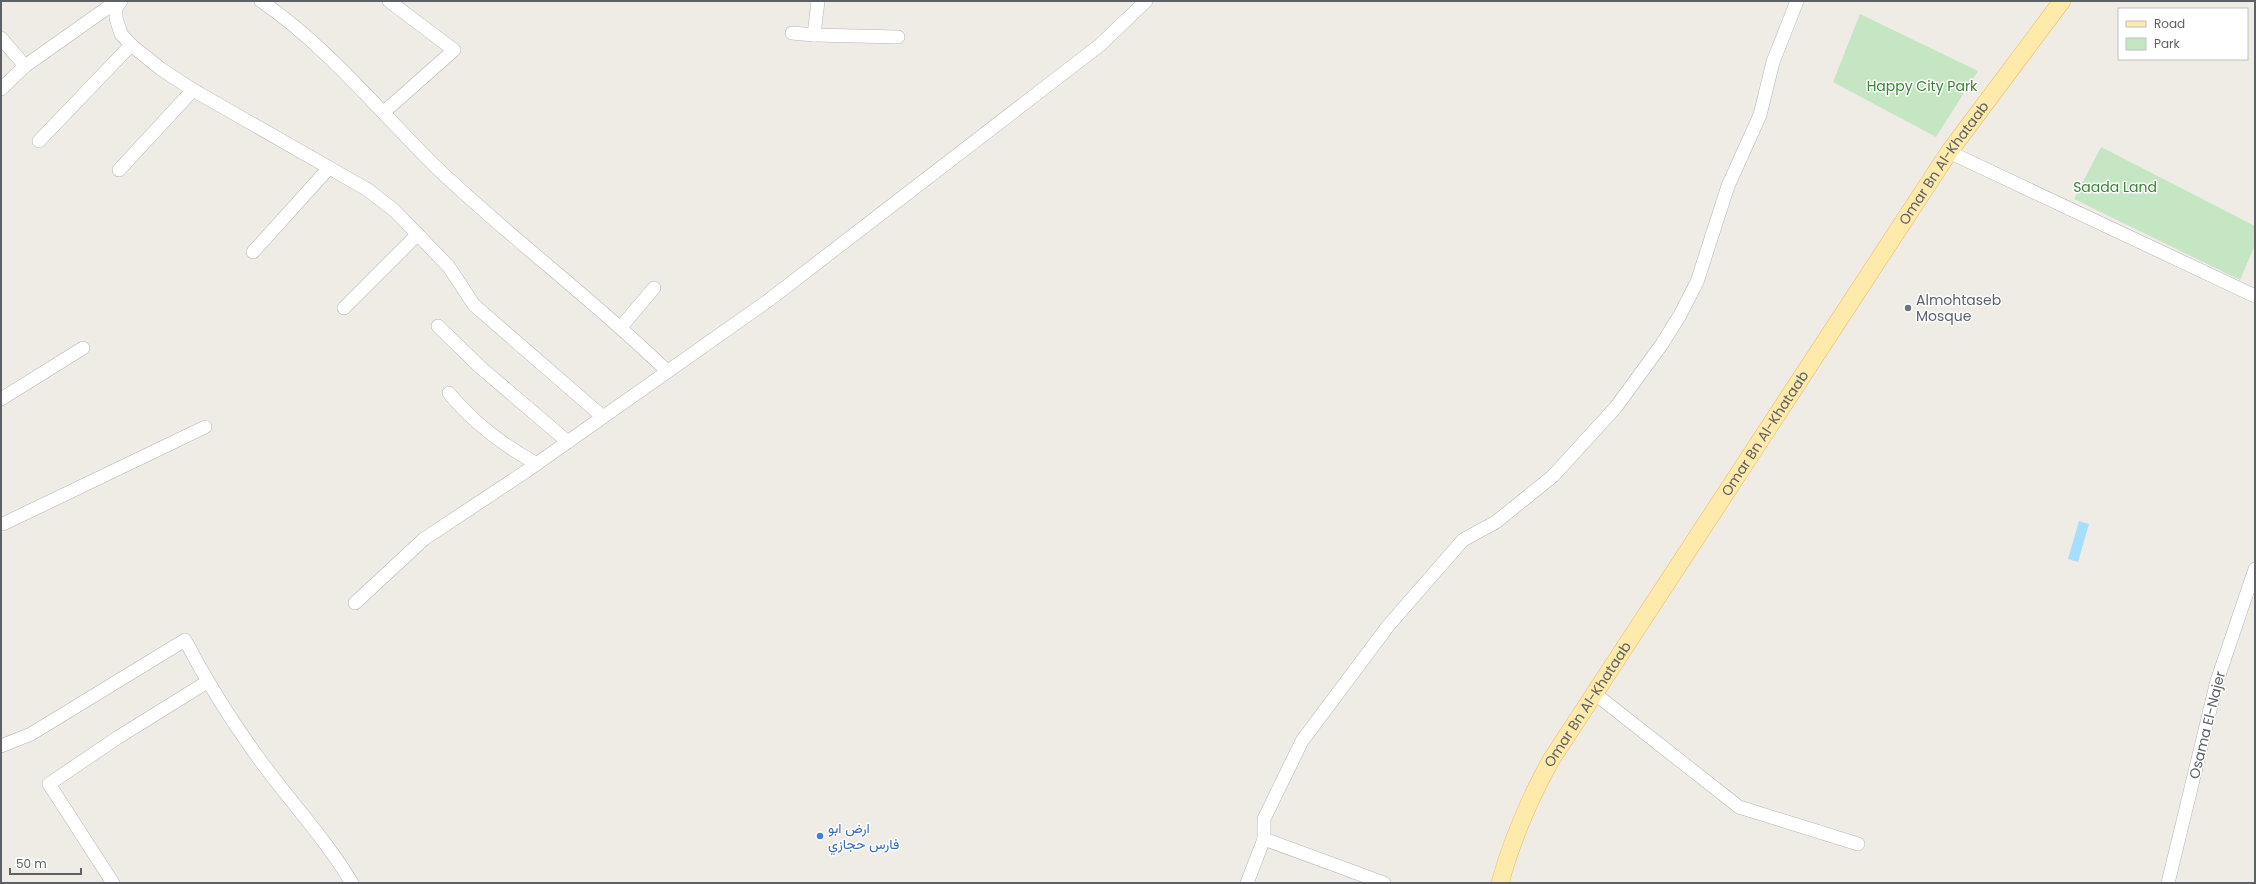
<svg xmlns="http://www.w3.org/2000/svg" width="2256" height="884" font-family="Poppins,Vazirmatn,sans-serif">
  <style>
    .green { fill: #c5e6c2 }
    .water { fill: #a6dffe }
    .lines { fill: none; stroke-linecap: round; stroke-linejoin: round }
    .minor-casing { stroke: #b2b6ba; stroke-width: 14 }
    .major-casing { stroke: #efbb5e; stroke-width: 18 }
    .minor { stroke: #fff; stroke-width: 13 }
    .major { stroke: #feeaab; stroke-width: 17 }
    .worship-dot { fill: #6b7280; stroke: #fff; stroke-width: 1.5 }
    .shop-dot { fill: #3f7fe0; stroke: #fff; stroke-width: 1.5 }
    .labels { text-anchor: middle; stroke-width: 3; stroke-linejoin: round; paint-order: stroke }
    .park-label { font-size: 14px; fill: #398336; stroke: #fff }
    .street-label { font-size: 14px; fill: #5d6165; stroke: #fff }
    .worship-label { font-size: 14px; fill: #5b616d; stroke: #fff; text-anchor: start }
    .shop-label { font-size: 14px; fill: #366cbe; stroke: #fff; text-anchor: start }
  </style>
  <rect width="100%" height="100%" fill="#efece5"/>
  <g class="green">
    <polygon points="1860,14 1978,71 1936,137 1833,82"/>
    <polygon points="2101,147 2255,226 2255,245 2240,280 2074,199"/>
  </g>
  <polygon class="water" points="2079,521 2089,524 2078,562 2068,559"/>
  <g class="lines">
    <g class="minor-casing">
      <g id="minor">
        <polyline points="121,1 116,8 116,18 121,34 131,45 161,69 193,90 368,190 395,211 449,267 474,305 603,417"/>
        <path d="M 261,1 C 328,47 378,110 436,167 C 510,238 593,299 667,371"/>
        <polyline points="792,33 814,35 818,1"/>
        <polyline points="814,35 898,37"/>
        <polyline points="1,38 25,66"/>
        <polyline points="1,89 25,66 117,1"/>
        <polyline points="384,112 454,50 389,1"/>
        <polyline points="39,141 131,45"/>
        <polyline points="1949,152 2255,296"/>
        <polyline points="119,170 193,90"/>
        <polyline points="253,252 329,168"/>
        <polyline points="344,308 418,234"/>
        <polyline points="438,326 480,367 568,442"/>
        <polyline points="621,327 654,288"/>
        <path d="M 449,393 C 473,423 503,445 537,464"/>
        <polyline points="1,399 83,348"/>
        <polyline points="3,524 205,427"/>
        <polyline points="355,603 424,539 525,472 769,300 1100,45 1146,1"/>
        <polyline points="1594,693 1739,807 1858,844"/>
        <path d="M 1,746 L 31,734 L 185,640 C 205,678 227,714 252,749 C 284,795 323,835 352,883"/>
        <polyline points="1264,839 1384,883"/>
        <polyline points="113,883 49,784 117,738 207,682"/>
        <polyline points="1247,883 1264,839 1264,819 1302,741 1388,626 1463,540 1496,522 1553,476 1616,407 1662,344 1680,315 1697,282 1728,186 1760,115 1773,62 1797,1"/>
        <polyline points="2168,883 2217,681 2255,569"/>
      </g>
    </g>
    <g class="major-casing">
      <g id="major">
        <path id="s1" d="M 1500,883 C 1512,839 1529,800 1551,760 L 1949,152 L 2062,1"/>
      </g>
    </g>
    <use href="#minor" class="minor"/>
    <use href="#major" class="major"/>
  </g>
  <circle class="worship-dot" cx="1908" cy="308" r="4"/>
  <circle class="shop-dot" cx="820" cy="836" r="4"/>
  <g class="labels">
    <g class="park-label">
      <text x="1922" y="91">Happy City Park</text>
      <text x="2115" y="192">Saada Land</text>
    </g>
    <g class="street-label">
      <text dy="5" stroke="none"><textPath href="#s1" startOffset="848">Omar Bn Al-Khataab</textPath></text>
      <text dy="5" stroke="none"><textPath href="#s1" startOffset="524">Omar Bn Al-Khataab</textPath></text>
      <text dy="5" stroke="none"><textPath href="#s1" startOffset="200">Omar Bn Al-Khataab</textPath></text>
      <text transform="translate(2207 725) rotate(-76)" y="5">Osama El-Najer</text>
    </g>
    <g class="worship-label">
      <text x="1916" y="305">Almohtaseb<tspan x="1916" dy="16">Mosque</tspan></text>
    </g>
    <g class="shop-label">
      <text x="828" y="833">ارض ابو<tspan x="828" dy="16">فارس حجازي</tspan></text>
    </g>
  </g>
  <rect width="2256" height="884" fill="none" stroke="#5d6165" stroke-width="4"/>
  <rect x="2118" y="8" width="130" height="52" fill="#ffffff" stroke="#bec0c1"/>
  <rect x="2126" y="21" width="20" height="6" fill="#feeaab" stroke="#bec0c1"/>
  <text x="2154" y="28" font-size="12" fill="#5d6165">Road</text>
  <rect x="2126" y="38" width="20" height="12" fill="#c5e6c2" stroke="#bec0c1"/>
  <text x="2154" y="48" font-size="12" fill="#5d6165">Park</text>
  <path d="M10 868v6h71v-6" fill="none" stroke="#5d6165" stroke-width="2"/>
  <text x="16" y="868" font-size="12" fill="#5d6165" stroke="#ffffff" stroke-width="3" paint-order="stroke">50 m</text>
</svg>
